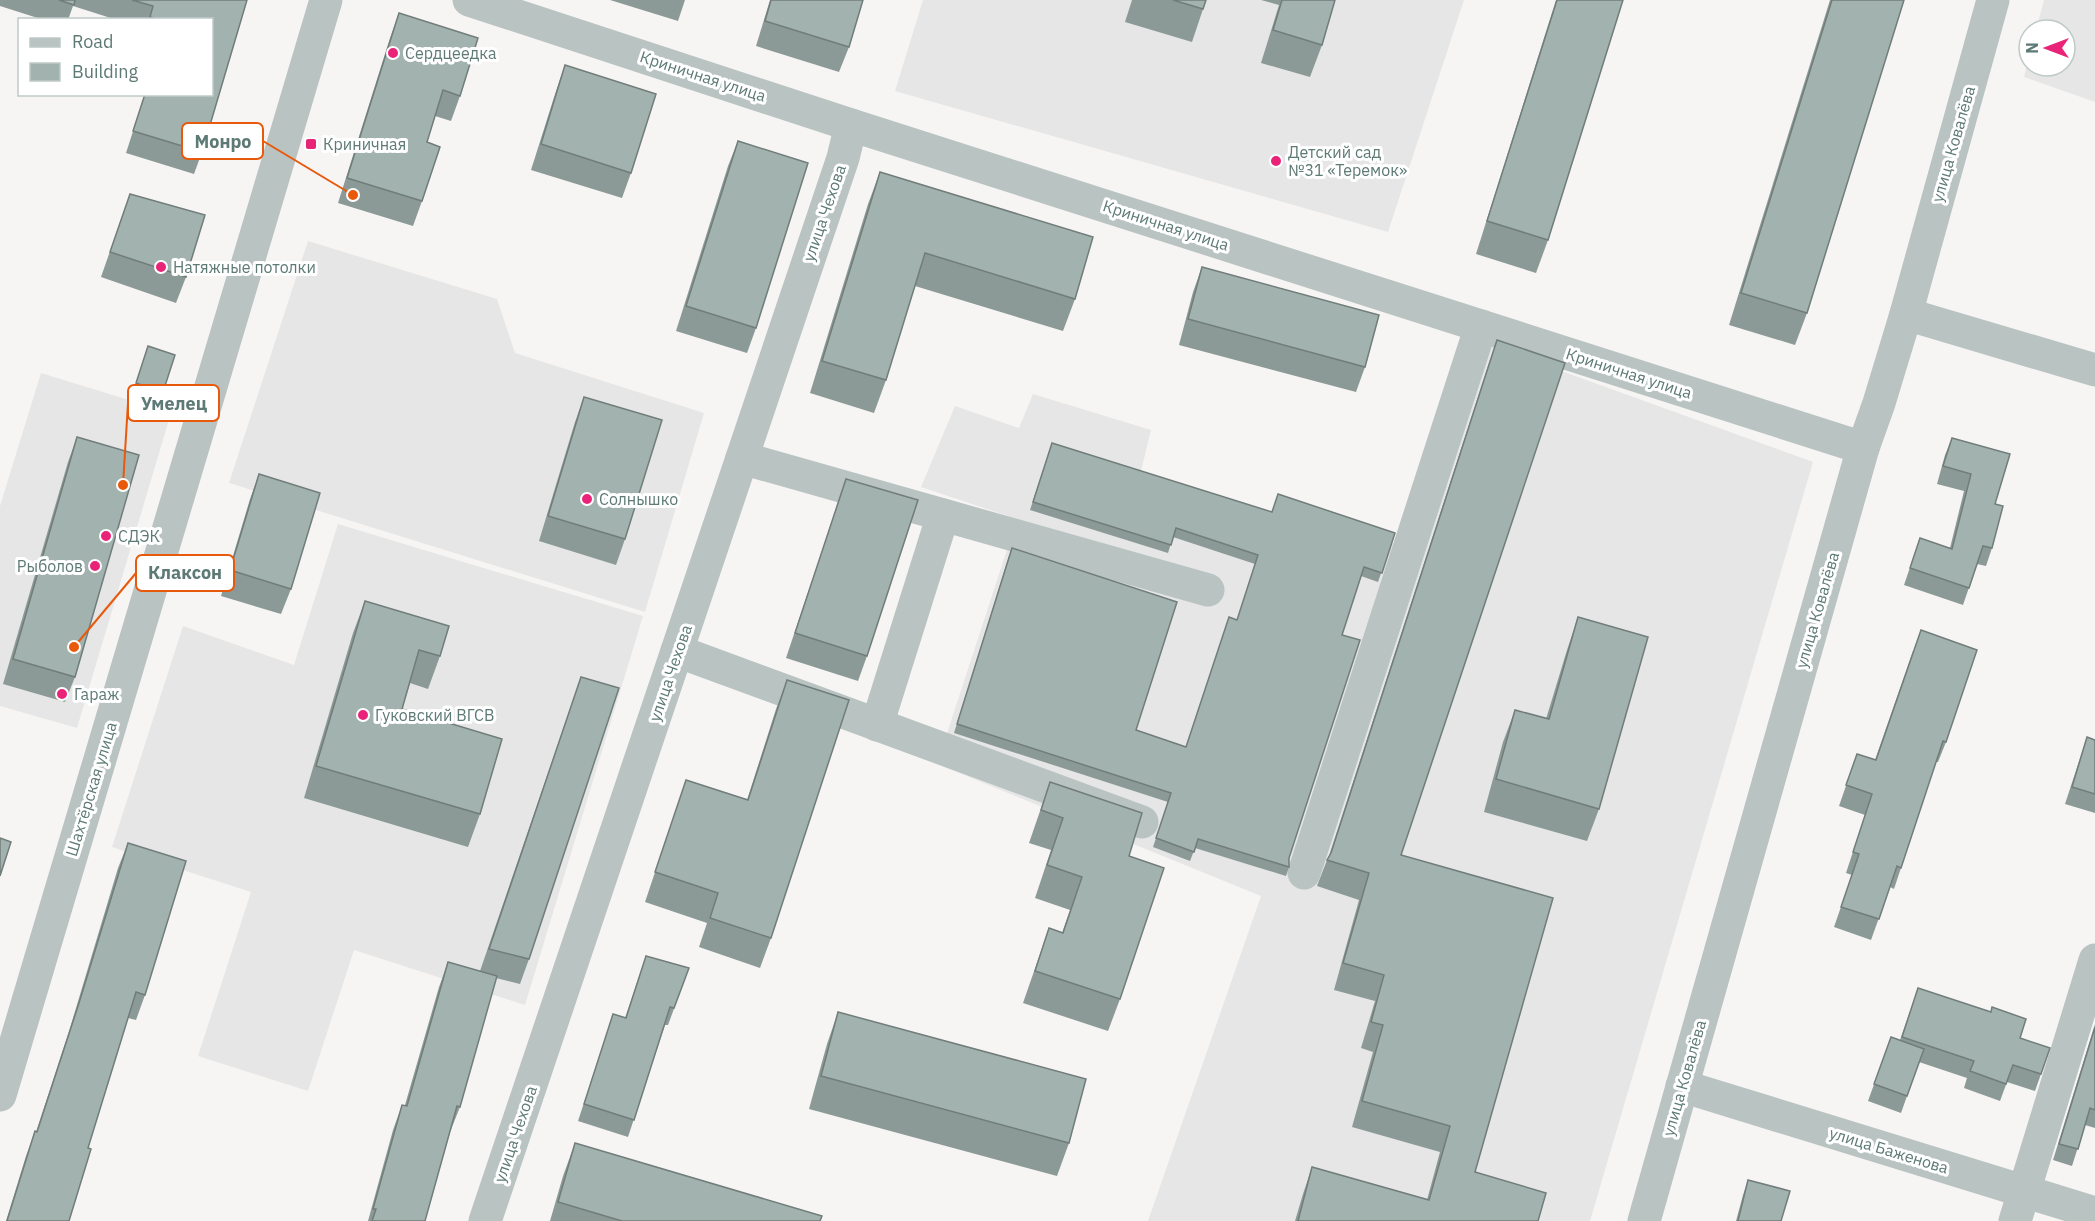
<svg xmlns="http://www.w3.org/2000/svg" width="2095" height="1221" font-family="'IBM Plex Sans',sans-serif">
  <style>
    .built { fill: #e5e6e5 }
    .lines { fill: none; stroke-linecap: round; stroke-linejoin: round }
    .minor { stroke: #b9c3c1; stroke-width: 33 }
    .wall { fill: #8b9a96 }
    .building { fill: #a2b3af; stroke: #717d7a; stroke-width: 1.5 }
    .poi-dot { fill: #e92377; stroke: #fff; stroke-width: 2 }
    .labels { text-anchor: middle; stroke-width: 6; stroke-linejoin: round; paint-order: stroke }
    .poi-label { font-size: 16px; fill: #5d7a74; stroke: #fff; text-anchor: start }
    .street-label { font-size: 16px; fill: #5d7a74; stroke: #fff }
    .leader { fill: none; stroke: #e8590c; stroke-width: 2 }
    .callout-dot { fill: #e8590c; stroke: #fff; stroke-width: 2 }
    .callout { fill: #fff; stroke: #e8590c; stroke-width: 2 }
    .callout-label { font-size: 18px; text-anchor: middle; font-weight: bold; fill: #5d7a74 }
  </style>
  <rect width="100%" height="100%" fill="#f7f5f4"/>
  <g class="built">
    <polygon points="923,0 1464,0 1388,232 895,91"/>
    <polygon points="2044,0 2095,0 2095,102 2024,77 2029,57 2029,66 2065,66 2065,30 2036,30"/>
    <polygon points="308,241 497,299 515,353 704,413 645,612 229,483"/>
    <polygon points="1487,344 1813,462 1590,1221 1148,1221 1261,896 937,764 1017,519 921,487 955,406 1019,428 1033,394 1151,430 1139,479 1413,549"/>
    <polygon points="41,373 171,413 77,728 0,706 0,506"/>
    <polygon points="338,524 643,616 525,1005 354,950 308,1091 198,1056 251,892 112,847 183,626 294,665"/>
  </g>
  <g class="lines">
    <g class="minor">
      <polyline points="469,0 851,125 1863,448"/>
      <polyline points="1906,314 2095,370"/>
      <polyline points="742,458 1208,590"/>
      <polyline points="677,651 1142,822"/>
      <polyline points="877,725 943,515"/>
      <polyline points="1304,873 1481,326"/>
      <polyline points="1682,1086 2095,1213"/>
      <polyline points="0,1095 326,0"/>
      <polyline points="485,1221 843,158 851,125"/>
      <polyline points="1644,1221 1863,448 1879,403 1906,314 1993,0"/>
      <polyline points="2015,1221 2095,960"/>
    </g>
  </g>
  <g class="wall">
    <polygon points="0,0 247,0 202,152 194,174 126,153 145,94 212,94 212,20 117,20 73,6 68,20 44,20 0,6"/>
    <polygon points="610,0 685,0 678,21"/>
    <polygon points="770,0 863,0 849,47 839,72 756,46"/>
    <polygon points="1132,0 1206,0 1192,42 1125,22"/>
    <polygon points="1261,0 1335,0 1322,45 1310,77 1261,63 1279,5"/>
    <polygon points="1556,0 1623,0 1548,240 1536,273 1476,254"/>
    <polygon points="1830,0 1904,0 1807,313 1795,345 1729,325"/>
    <polygon points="399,13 460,96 451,121 435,116 427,142 422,201 413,226 338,203 390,38"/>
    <polygon points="565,65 631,173 622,198 531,170 556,91"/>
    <polygon points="738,141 756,328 747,353 676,331 728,166"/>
    <polygon points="880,172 1075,299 1063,331 915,286 886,380 874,413 810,393 868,204"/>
    <polygon points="130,194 186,277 176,303 101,277"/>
    <polygon points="1202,267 1365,367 1356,392 1179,345 1193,292"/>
    <polygon points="1497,340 1401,855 1475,1172 1538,1221 1295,1221 1303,1194 1312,1167 1427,1200 1440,1152 1352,1127 1373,1052 1361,1048 1375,1001 1334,990 1359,900 1317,886 1327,860 1329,856 1488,366"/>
    <polygon points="145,355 163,392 160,400 133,392"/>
    <polygon points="584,397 625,539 616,565 539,541 575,422"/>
    <polygon points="77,437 75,677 65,702 3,684 68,462"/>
    <polygon points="1952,438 1995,504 1992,548 1986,566 1977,564 1963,605 1904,585 1920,538 1950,548 1964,491 1937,484 1945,455"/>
    <polygon points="1049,452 1272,512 1395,533 1378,582 1361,576 1342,635 1289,858 1289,867 1286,876 1195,848 1190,861 1153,847 1168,802 954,733 1009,556 1136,730 1186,747 1237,620 1255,564 1173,537 1168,553 1030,510"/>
    <polygon points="259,474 291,589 281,614 221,596 250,499"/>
    <polygon points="846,479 867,656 858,681 786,658"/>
    <polygon points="365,601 440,656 428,689 410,683 402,709 480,814 468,847 304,798 353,633"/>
    <polygon points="1578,617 1599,809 1587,841 1484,812 1503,742 1515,710 1546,719 1567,650"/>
    <polygon points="1913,651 1946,742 1938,762 1936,762 1894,889 1890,887 1871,940 1834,927 1852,875 1846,873 1865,815 1839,806 1857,754 1875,760"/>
    <polygon points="581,677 529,959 520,984 496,978 460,1107 450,1132 425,1221 368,1221 393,1130 402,1105 405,1105 439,987 448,962 480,971"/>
    <polygon points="787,680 771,938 760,968 699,947 707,923 645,902 686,780 747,800 776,709"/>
    <polygon points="2087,737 2095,740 2095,813 2065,804"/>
    <polygon points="1050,782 1129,856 1120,999 1108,1031 1023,1003 1049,928 1062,933 1070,910 1035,898 1051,850 1029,843"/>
    <polygon points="128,843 145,995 136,1020 128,1018 88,1148 69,1221 6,1221 26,1156 35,1131 36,1132 70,1028 118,868"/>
    <polygon points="646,956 689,968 668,1025 665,1025 628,1137 578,1121 613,1014 625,1018"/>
    <polygon points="1918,988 2020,1038 2041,1074 2035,1091 2007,1082 2000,1101 1964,1088 1967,1078 1919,1062 1901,1113 1868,1101 1891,1037 1900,1040"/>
    <polygon points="838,1012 1069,1143 1057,1176 809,1109 827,1044"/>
    <polygon points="2095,1024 2095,1128 2085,1125 2072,1166 2053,1160"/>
    <polygon points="575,1143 820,1221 550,1221 563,1176"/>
    <polygon points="1748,1180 1781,1221 1736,1221 1743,1195"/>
  </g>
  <g class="building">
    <polygon points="59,0 75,0 74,5"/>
    <polygon points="132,0 247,0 202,152 133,131 145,94 212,94 212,20 158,20 150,17 153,6"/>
    <polygon points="771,0 863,0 849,47 765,21"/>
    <polygon points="1173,0 1206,0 1203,9"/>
    <polygon points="1282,0 1335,0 1322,45 1273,30"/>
    <polygon points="1557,0 1623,0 1548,240 1487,221"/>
    <polygon points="1832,0 1904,0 1807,313 1741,293"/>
    <polygon points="399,13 478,38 460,96 443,90 427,142 440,147 422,201 347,178"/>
    <polygon points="565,65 656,94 631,173 541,144"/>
    <polygon points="738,141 808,163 756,328 686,306"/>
    <polygon points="880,172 1093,237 1075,299 925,253 886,380 822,361"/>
    <polygon points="130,194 205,215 186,277 110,252"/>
    <polygon points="1202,267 1379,315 1365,367 1188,319"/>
    <polygon points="1497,340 1565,363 1401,855 1553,898 1475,1172 1546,1193 1538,1221 1298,1221 1312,1167 1429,1200 1450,1126 1362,1101 1383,1025 1371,1022 1384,975 1343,963 1369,873 1327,860 1331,853"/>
    <polygon points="148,346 175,355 163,392 136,383"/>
    <polygon points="584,397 662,420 625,539 548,516"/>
    <polygon points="77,437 139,455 75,677 13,659"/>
    <polygon points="1952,438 2010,454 1995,504 2003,506 1992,548 1983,546 1969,588 1910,568 1920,538 1952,549 1971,474 1943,466"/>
    <polygon points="1052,443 1272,512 1278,494 1395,533 1382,573 1364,567 1342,635 1360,640 1289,858 1289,867 1198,839 1194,852 1156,838 1171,793 957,724 1012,548 1177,602 1136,730 1186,747 1229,617 1237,620 1258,555 1176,528 1171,545 1033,502"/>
    <polygon points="259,474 320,493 291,589 230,570"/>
    <polygon points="846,479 918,500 867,656 795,633"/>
    <polygon points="365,601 449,626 440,656 419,650 402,709 502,739 480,814 316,766"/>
    <polygon points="1578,617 1648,637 1599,809 1496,779 1515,710 1549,719"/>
    <polygon points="1921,630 1977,650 1946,742 1943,741 1901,868 1897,866 1879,919 1841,907 1859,854 1853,852 1872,794 1846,785 1857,754 1876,760"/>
    <polygon points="581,677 619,688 529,959 489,949"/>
    <polygon points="787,680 849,700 771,938 710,918 718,893 655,872 686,780 748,800"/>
    <polygon points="2087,737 2095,740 2095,794 2072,787"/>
    <polygon points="1050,782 1142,813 1129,856 1164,868 1120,999 1035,971 1049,928 1063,933 1082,877 1047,865 1063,818 1041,810"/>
    <polygon points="0,838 11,842 0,876"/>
    <polygon points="128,843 186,861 145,995 136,992 88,1148 91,1149 69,1221 7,1221 35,1131 37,1132 79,1003"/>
    <polygon points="646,956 689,968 674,1008 670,1007 634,1120 584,1104 613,1014 626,1018"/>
    <polygon points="448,962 497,976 460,1107 457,1106 425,1221 372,1221 376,1209 373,1209 402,1105 407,1106"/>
    <polygon points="1918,988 1991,1012 1992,1007 2026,1019 2020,1038 2050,1048 2041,1074 2013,1065 2006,1084 1970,1071 1974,1061 1902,1037"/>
    <polygon points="838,1012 1086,1079 1069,1143 821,1076"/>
    <polygon points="2095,1027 2095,1110 2090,1108 2078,1149 2059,1144"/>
    <polygon points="1891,1037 1924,1049 1907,1096 1874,1084"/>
    <polygon points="575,1143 822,1216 820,1221 622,1221 558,1202"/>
    <polygon points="1748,1180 1790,1191 1781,1221 1738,1221"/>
  </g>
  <g class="poi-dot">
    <circle cx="393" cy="53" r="6"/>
    <rect x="305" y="138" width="12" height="12" rx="3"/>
    <circle cx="1276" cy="161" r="6"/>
    <circle cx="161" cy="267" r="6"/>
    <circle cx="587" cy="499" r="6"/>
    <circle cx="106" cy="536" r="6"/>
    <circle cx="95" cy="566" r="6"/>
    <circle cx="62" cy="694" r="6"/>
    <circle cx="363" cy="715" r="6"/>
  </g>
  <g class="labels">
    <g class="poi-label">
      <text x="405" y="59">Сердцеедка</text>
      <text x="323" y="150">Криничная</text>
      <text x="1288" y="158">Детский сад<tspan x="1288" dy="18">№31 «Теремок»</tspan></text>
      <text x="173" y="273">Натяжные потолки</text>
      <text x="599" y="505">Солнышко</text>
      <text x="118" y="542">СДЭК</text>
      <text x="83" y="572" text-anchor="end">Рыболов</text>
      <text x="74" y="700">Гараж</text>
      <text x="375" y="721">Гуковский ВГСВ</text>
    </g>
    <g class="street-label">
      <text transform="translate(703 76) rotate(18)" y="6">Криничная улица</text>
      <text transform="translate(1953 144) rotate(-74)" y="6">улица Ковалёва</text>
      <text transform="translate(824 213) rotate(-71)" y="6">улица Чехова</text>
      <text transform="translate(1166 225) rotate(18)" y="6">Криничная улица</text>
      <text transform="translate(1629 373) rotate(18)" y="6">Криничная улица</text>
      <text transform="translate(1817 610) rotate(-74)" y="6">улица Ковалёва</text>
      <text transform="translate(670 673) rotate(-71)" y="6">улица Чехова</text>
      <text transform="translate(91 789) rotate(-73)" y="6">Шахтёрская улица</text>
      <text transform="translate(1684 1078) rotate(-74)" y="6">улица Ковалёва</text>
      <text transform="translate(515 1134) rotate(-71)" y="6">улица Чехова</text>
      <text transform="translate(1889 1150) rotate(17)" y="6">улица Баженова</text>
    </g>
  </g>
  <path class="leader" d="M353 195L263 141M123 485L128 403M74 647L136 573"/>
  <g class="callout-dot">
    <circle cx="353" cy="195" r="6"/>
    <circle cx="123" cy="485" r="6"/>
    <circle cx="74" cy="647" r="6"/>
  </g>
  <g class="callout">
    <rect x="182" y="123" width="81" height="36" rx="6"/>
    <rect x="128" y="385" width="91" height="36" rx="6"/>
    <rect x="136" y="555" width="98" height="36" rx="6"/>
  </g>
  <g class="callout-label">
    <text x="223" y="148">Монро</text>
    <text x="174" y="410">Умелец</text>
    <text x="185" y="579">Клаксон</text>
  </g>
  <rect x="18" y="18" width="195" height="78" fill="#ffffff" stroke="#becac7" stroke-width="1.5"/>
  <rect x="30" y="38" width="30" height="9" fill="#b9c3c1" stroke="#becac7" stroke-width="1.5"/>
  <text x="72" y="48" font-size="18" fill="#5d7a74">Road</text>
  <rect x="30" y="63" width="30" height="18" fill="#a2b3af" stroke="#becac7" stroke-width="1.5"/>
  <text x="72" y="78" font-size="18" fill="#5d7a74">Building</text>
  <g transform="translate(2047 48) rotate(270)"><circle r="28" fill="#ffffff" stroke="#becac7" stroke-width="1.5"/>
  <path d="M0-4.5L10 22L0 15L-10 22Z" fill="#e92377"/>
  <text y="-9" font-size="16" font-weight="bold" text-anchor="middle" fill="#5d7a74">N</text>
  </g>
</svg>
